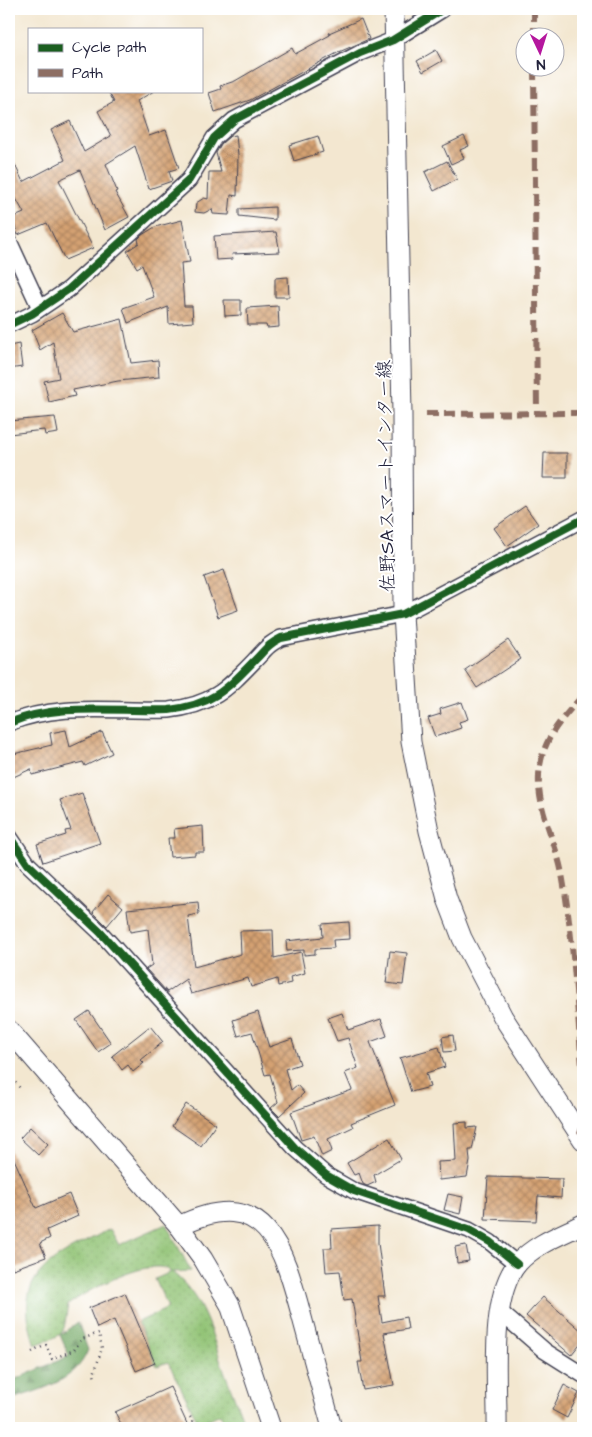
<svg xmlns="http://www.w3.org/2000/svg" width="592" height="1437" font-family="'Architects Daughter','Klee One',sans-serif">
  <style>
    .grass { fill: url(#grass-dots); stroke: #5a7258 }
    .forest { fill: url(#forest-firs); stroke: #4b6650 }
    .building { fill: url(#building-cross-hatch) }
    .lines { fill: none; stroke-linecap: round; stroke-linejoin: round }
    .minor-casing { stroke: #414051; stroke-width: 18 }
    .major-casing { stroke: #414051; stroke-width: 21 }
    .path { stroke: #414051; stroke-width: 2.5; stroke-dasharray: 1 4; stroke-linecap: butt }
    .minor { stroke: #fff; stroke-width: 15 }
    .major { stroke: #fff; stroke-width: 19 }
    .quiet { stroke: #8d6e63; stroke-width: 6; stroke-dasharray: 12 6; stroke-linecap: butt }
    .cycleway-casing { stroke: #fff; stroke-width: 11 }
    .cycleway { stroke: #1b5e20; stroke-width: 8 }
    .labels { text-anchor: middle; stroke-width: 4; stroke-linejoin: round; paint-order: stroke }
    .street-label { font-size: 19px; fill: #22223b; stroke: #fff }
  </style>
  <defs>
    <pattern id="grass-dots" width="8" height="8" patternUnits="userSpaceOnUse" patternTransform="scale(1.25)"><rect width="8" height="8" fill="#91c374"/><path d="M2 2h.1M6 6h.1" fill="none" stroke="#7da765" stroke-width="1.8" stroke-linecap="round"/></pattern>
    <pattern id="forest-firs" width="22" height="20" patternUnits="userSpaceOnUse" patternTransform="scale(1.25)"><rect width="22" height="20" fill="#74a966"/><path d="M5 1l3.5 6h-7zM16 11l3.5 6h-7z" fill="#5f8955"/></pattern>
    <pattern id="building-cross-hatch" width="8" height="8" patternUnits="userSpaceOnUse" patternTransform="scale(1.25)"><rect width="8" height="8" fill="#d4a172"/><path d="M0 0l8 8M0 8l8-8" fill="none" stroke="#ac835f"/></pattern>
  </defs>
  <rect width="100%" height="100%" fill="#fff"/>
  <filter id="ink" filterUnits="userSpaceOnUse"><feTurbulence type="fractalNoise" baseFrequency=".02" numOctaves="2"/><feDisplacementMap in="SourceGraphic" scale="10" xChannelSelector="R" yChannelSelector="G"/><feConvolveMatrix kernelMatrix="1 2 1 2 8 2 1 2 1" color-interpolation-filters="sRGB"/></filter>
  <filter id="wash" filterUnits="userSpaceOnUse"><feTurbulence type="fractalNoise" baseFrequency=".0096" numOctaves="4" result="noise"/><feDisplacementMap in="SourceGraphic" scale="20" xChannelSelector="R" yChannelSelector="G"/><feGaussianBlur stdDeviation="1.12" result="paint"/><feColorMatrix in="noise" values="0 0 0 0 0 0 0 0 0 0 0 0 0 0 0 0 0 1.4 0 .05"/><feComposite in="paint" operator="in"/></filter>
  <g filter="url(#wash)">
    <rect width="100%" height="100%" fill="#f3e7d0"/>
    <path class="grass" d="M 166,1224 L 191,1271 L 172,1272 C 202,1296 210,1328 221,1362 C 228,1382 236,1401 243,1420 L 228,1427 L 220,1414 L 199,1424 L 168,1362 L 157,1366 L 138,1322 L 168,1308 L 155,1279 L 171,1272 C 168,1270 164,1267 160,1267 C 136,1265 87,1290 68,1305 C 62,1338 68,1332 35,1345 C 9,1271 55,1258 110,1229 L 119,1245 Z"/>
    <path class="forest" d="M 78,1322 L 88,1350 C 76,1382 39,1390 9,1400 L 9,1382 L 69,1356 L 60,1335 Z"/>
    <g id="blocks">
      <g class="building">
        <polygon points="361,19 369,39 339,52 250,100 215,112 209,93 221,89 220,86 235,81 292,48 295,54 330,35 329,33"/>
        <polygon points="436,50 442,61 423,72 417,61"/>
        <polygon points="108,91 154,91 137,101 149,136 166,130 179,168 169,171 172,181 149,189 135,146 106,164 117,191 115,192 129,217 105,230 80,170 59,180 93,248 65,260 47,223 18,235 12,218 24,213 9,186 9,152 23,182 65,160 51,130 70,121 84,152 111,136 98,111 114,102"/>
        <polygon points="236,135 238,155 237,196 231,195 229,215 213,214 212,209 204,213 195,212 196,203 204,198 208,199 209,172 221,172 216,153 221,144 230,136"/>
        <polygon points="318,136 323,152 294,161 289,145"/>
        <polygon points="464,136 469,146 460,150 464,158 451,164 443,146"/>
        <polygon points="447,161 457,179 434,191 425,172"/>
        <polygon points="275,207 275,220 239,216 239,209"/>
        <polygon points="182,220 190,262 181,263 184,306 192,306 193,322 169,324 168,307 128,323 123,308 154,297 142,265 137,268 127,251 139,243 138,239 142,235 155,227"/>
        <polygon points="276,232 280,252 232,254 233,259 216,260 214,236"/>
        <polygon points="288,277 289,297 275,297 275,278"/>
        <polygon points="224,300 241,300 241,315 225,316"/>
        <polygon points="278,306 279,327 267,328 266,325 248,325 247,308"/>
        <polygon points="62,313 73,332 122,319 131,363 158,360 159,377 118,381 73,390 75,396 49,402 44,381 59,378 53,342 40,350 32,330"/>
        <polygon points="19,344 22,367 9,369 9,346"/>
        <polygon points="55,417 58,433 45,435 44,430 9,434 9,421"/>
        <polygon points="544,453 567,453 567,478 543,478"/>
        <polygon points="525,506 538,524 507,546 494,528"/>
        <polygon points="224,570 238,610 218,617 204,577"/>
        <polygon points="508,640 521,659 477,688 465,670"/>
        <polygon points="462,702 468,719 459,722 461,728 435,737 428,718 441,714 440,709"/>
        <polygon points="66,730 70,747 102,732 112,753 85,766 83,762 32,775 31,769 9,779 9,755 52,745 50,733"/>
        <polygon points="82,793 100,843 43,862 37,844 66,835 65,831 71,830 60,800"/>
        <polygon points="203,826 204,852 195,852 195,855 170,857 168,838 175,838 174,829"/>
        <polygon points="108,894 123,907 107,926 93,912"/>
        <polygon points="198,902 199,914 188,916 194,967 241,954 240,931 273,930 274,958 301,952 305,973 290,977 291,983 278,986 277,979 251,987 248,978 191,994 186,979 167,992 146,969 152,965 148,929 130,932 127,909"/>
        <polygon points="349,922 350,939 333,940 334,948 315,949 315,954 304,955 304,950 287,951 286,941 323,937 322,924"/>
        <polygon points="390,951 407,953 403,985 386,983"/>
        <polygon points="89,1011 111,1043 98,1052 76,1020"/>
        <polygon points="258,1012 269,1047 292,1039 300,1064 285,1069 291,1090 297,1085 304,1093 279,1116 271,1108 278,1102 270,1074 265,1075 252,1032 238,1036 233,1020"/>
        <polygon points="342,1013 348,1030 381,1019 387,1036 370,1042 395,1105 351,1123 353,1127 328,1139 332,1151 322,1156 314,1136 301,1140 291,1112 352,1090 345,1073 358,1068 348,1038 337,1041 328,1018"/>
        <polygon points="150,1026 163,1042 141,1060 144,1063 133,1072 128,1065 122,1070 112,1056"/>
        <polygon points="453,1035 455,1051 444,1052 442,1037"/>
        <polygon points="439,1047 445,1067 426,1073 430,1087 411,1092 400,1058"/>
        <polygon points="186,1104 216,1124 201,1146 172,1126"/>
        <polygon points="467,1122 467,1128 477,1127 472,1150 469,1150 470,1161 467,1177 439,1180 438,1162 456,1161 454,1123"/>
        <polygon points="30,1127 48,1144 38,1155 20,1138"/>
        <polygon points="389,1138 401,1159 374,1175 376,1182 367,1186 363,1184 359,1173 354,1175 347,1163"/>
        <polygon points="9,1148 36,1208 69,1194 78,1216 47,1230 50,1238 40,1243 46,1257 13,1269 9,1259"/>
        <polygon points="488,1177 562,1179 561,1198 538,1196 536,1221 485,1219"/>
        <polygon points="448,1194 463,1197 460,1214 444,1210"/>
        <polygon points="378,1226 378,1243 385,1296 378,1296 382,1322 406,1317 408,1329 384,1333 394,1385 363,1390 358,1362 362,1362 352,1299 344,1300 340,1271 326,1272 324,1248 332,1248 331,1229"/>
        <polygon points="466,1245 469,1261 457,1263 455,1247"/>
        <polygon points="125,1293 155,1363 136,1371 114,1320 97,1328 89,1308"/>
        <polygon points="543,1297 583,1332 583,1340 571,1355 526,1316"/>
        <polygon points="564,1385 579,1393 567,1418 552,1410"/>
        <polygon points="170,1387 189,1428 123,1428 115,1412"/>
      </g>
    </g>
  </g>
  <g filter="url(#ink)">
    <use href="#blocks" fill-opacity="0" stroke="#414051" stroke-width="1"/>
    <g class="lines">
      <g class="minor-casing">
        <g id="minor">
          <polyline points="9,241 40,308"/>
          <polyline points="9,325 32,314 69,289 189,180 214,138 234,120 360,53 393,40 443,9"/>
          <path d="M 9,723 C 60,702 115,712 169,710 C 212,705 226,690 255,660 C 266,649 267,645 281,638 L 403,614 L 583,519"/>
          <polyline points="9,836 28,864 100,932 295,1148 326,1175 354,1191 469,1230 490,1242 517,1264"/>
          <polyline points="499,1311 545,1351 583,1375"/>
        </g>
      </g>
      <g class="major-casing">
        <g id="major">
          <polyline points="394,9 402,414 403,614 411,742 429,831 447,899 462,938 503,1017 583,1140"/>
          <polyline points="9,1030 179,1226 203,1259 230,1305 271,1428"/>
          <path d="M 179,1226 C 270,1181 285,1255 304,1325 C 313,1359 323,1394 332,1428"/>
          <path d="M 497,1428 C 498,1385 488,1297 518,1263 C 535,1244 561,1235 583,1224"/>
        </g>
      </g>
      <g class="path">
        <polyline points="9,1075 20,1088"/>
        <polyline points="32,1352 46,1345 52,1359 74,1350 82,1339 99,1333 102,1348 94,1374 95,1379"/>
        <polyline points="190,1417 198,1428"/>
      </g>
      <use href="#minor" class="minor"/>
      <use href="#major" class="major"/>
      <g class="quiet">
        <polyline points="534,9 534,38"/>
        <polyline points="534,68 537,413"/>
        <polyline points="426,414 583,413"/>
        <path d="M 583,695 C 561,720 541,740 539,775 C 537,811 556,841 562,874 C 574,941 577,1010 583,1078"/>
        <polyline points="580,1134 583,1125"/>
      </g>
      <g class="cycleway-casing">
        <g id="cycleway">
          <polyline points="9,325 32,314 69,289 189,180 214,138 234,120 360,53 393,40 443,9"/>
          <path d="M 9,723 C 60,702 115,712 169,710 C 212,705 226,690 255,660 C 266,649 267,645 281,638 L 403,614 L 583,519"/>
          <polyline points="9,836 28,864 100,932 295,1148 326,1175 354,1191 469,1230 490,1242 517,1264"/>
        </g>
      </g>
      <use href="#cycleway" class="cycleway"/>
    </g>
  </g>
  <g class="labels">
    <g class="street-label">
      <text transform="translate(385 476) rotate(-91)" y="7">佐野SAスマートインター線</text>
    </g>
  </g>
  <rect width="592" height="1437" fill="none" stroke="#fff" stroke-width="30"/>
  <rect x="28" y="28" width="175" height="65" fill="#ffffff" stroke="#a7a7b1"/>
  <rect x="38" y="44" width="25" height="8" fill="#1b5e20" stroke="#a7a7b1"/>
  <text x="72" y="52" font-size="15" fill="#22223b">Cycle path</text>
  <rect x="38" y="69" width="25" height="8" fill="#8d6e63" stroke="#a7a7b1"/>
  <text x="72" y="78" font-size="15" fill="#22223b">Path</text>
  <g transform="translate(540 52) rotate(176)"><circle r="24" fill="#ffffff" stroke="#a7a7b1"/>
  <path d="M0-4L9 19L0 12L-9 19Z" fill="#b5179e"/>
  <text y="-8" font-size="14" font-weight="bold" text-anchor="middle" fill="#22223b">N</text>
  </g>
</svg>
